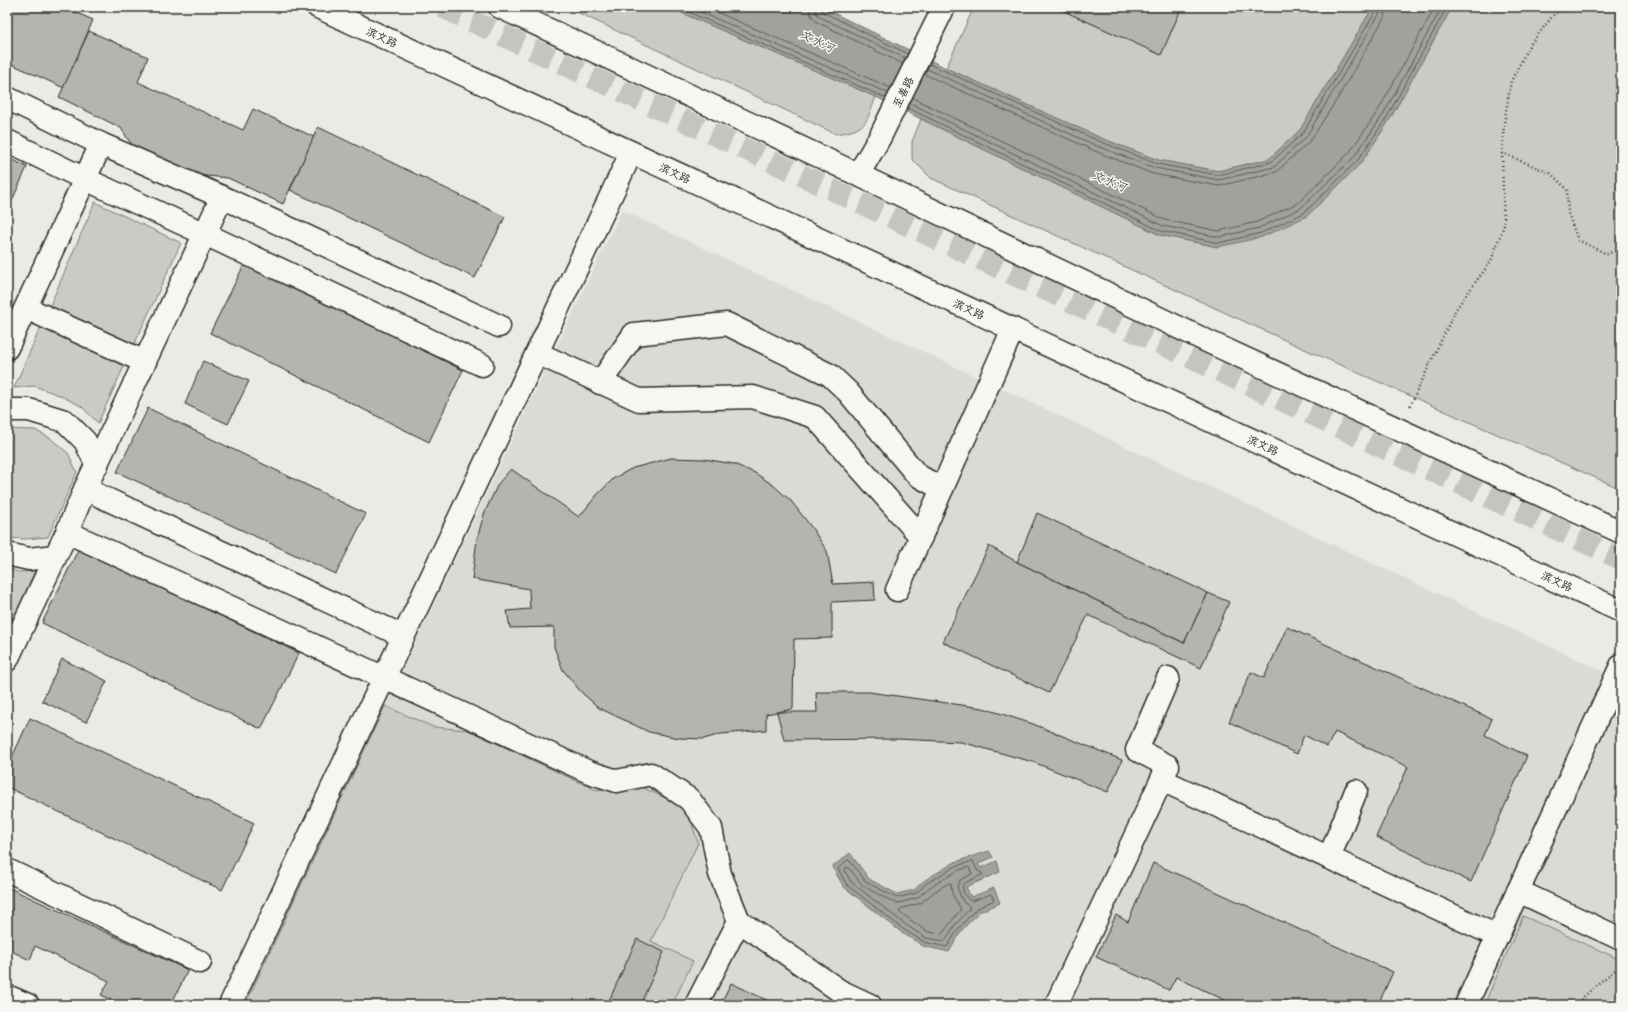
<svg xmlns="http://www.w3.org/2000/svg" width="1628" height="1012" font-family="Mali,'LXGW WenKai TC',sans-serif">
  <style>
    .built { fill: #dadad6 }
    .green { fill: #cacac7; stroke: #7a7a79 }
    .water { fill: #a1a19e; stroke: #727270 }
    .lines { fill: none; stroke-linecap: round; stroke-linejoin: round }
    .shore { stroke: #5a5a59; stroke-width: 1 }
    .building { fill: #b4b4b1; stroke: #2b2b2b }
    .highway-tunnel { stroke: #c4c4c1; stroke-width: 22; stroke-dasharray: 22 11; stroke-linecap: butt }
    .minor-casing { stroke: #2b2b2b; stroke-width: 25 }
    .major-casing { stroke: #2b2b2b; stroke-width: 25 }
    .path { stroke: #2b2b2b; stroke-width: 2.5; stroke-dasharray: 1 3; stroke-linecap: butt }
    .minor { stroke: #f6f6f2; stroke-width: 22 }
    .major { stroke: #f6f6f2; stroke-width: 22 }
    .labels { text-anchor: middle; stroke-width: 3; stroke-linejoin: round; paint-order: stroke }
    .street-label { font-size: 11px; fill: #2b2b2b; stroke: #f6f6f2 }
    .water-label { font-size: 12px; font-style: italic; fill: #545453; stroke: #f6f6f2 }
  </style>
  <rect width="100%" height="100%" fill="#eaeae6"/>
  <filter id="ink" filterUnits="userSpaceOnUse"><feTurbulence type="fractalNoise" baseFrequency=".025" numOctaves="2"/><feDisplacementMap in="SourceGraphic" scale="8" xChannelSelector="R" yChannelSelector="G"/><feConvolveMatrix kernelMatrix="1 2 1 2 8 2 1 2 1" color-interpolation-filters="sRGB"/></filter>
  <g filter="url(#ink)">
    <polygon class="built" points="622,210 1621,680 1621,1005 245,1005 396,683"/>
    <g class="green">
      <path d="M 566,7 L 668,7 L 876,97 C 865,125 867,129 836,134 Z"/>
      <polygon points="974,7 1373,7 1300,130 1269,159 1218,171 1158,160 1101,138 946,68"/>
      <polygon points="1452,7 1621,7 1621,489 1311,352 931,178 912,159 912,142 921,119 1160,235 1218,247 1307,216 1361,163 1390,119"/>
      <polygon points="95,202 181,243 98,423 81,406 59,395 34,386 14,388"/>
      <polygon points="7,429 35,430 50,438 68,453 77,472 48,537 25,539 7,538"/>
      <polygon points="7,568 18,572 35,571 7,632"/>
      <polygon points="385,706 433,727 468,730 596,790 633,783 687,808 698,843 651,941 693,961 672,1005 245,1005"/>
      <polygon points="1523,916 1621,960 1621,1005 1484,1005"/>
    </g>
    <g class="water">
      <polygon points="668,7 821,7 946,68 1101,138 1158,160 1218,171 1269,159 1300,130 1373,7 1452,7 1390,119 1361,163 1307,216 1262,237 1218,247 1160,235 876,97"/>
      <polygon points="989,851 993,857 978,864 981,868 997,861 1000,872 966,887 971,897 994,888 1000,903 979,912 962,930 949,952 923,946 901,932 844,887 832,867 850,853 869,879 897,894 914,890 925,880 955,862"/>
    </g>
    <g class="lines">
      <g class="shore">
        <polyline points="677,7 886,98"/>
        <polyline points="689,7 888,93"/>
        <polyline points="705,7 891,88"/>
        <polyline points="809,7 811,15 817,22 903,64"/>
        <polyline points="815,7 816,13 820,17 905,58"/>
        <polyline points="820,7 823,12 908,54"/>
        <polyline points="929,64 1099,141 1157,164 1218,175 1271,162 1303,133 1376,11 1376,7"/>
        <polyline points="927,69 1097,146 1155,168 1219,180 1274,167 1306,137 1380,13 1381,7"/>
        <polyline points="924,74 1095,151 1153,174 1219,186 1276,172 1310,141 1339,96 1385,16 1387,7"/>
        <polyline points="913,98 1165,220 1219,231 1257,222 1298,203 1349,153 1378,111 1435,7"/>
        <polyline points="910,103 1163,226 1219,237 1259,228 1301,208 1354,157 1383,115 1442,7"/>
        <polyline points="908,108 1161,231 1219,243 1261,233 1304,213 1358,160 1387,117 1447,7"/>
        <path d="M 848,860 L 850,861 L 866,882 L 897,898 L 916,893 L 927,883 L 956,866 L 973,861 L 977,870 L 983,874 L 963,884 C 961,890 966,900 972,901 L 991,894 L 994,900 L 976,909 L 959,928 L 947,947 L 924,942 L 903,929 L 847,885 L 838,869 Z"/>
        <polygon points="847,867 849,868 863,886 893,902 899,903 917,898 930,887 959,870 969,867 972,874 960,880 957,887 963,902 969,906 970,908 955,925 945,941 926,938 906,925 851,882 845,871"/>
        <polygon points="949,883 951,884 952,894 961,909 942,934 928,932 899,912 900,909 921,903 934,892"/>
      </g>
    </g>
    <g class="building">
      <polygon points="7,7 64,7 93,20 64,88 7,62"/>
      <polygon points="1055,7 1182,7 1161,55"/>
      <polygon points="89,31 148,57 138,82 243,130 253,109 314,137 283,204 228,178 196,175 144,156 129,141 121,128 59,97"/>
      <polygon points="318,127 505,217 475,278 290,190"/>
      <polygon points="7,157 27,167 7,212"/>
      <polygon points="245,263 463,370 429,442 210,333"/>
      <polygon points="203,361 249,381 228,424 185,404"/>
      <polygon points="148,408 366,514 336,574 117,472"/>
      <polygon points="671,458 704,459 734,464 755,473 773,485 791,501 812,528 827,551 833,584 874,582 875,600 832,602 832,638 794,639 793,709 766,714 766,730 721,734 704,739 679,738 649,732 622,719 599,708 581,692 563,670 554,647 554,627 510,628 507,611 530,609 529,589 472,579 477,539 484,514 498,484 511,469 579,517 597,495 614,478 633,468"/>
      <polygon points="1037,513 1208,593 1184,643 1017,562"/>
      <polygon points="989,546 1017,562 1184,643 1208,593 1229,602 1201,668 1088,615 1049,693 943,642"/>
      <polygon points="79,548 299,653 261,729 42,623"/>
      <polygon points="1287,627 1492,719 1485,735 1527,756 1471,882 1376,837 1408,767 1335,732 1327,747 1304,735 1297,754 1229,722 1251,672 1264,678"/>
      <polygon points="62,659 107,681 86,722 42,701"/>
      <polygon points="816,692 869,692 983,708 1033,724 1122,760 1108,792 1033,762 961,742 897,739 784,740 777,712 817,712"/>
      <polygon points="30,718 254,823 222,890 7,787 7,768"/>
      <polygon points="1153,863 1393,972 1378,1005 1235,1005 1176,977 1169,990 1096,957 1116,915 1128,922"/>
      <polygon points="7,887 188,970 171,1005 122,1005 101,995 109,981 35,946 30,960 7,949"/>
      <polygon points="637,939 664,952 640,1005 607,1005"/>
      <polygon points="731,983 777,1005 720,1005"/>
    </g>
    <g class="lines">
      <polyline class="highway-tunnel" points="442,7 1621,559"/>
      <g class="minor-casing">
        <g id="minor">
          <polyline points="7,98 101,144 222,197 499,326"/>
          <polyline points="7,141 85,179 205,234 482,365"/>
          <polyline points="858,175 880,137 944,7"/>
          <polyline points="26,308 145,362"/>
          <polyline points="7,348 101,144"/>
          <polyline points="537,353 639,400 753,397 815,417 921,537"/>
          <polyline points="600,383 634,334 727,324 830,375 848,392 917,475 942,489"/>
          <polyline points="7,410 29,410 65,421 85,441 97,465"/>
          <polyline points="85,489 403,636"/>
          <polyline points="67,532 589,772 617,781 651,774 689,799 711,828 720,874 739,921 840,991 870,1005"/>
          <polyline points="7,554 29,559 55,556"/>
          <polyline points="897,590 1013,329"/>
          <polyline points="7,660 67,532 85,489 222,197"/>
          <polyline points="1162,780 1497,936"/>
          <polyline points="1329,858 1356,791"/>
          <polyline points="7,870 200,962"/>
          <polyline points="1518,891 1621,939"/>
          <polyline points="7,996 28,1005"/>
          <polyline points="230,1005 631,153"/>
          <polyline points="696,1005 739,921"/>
          <polyline points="1056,1005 1168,766 1137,750 1168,678"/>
          <polyline points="1466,1005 1621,666"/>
        </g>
      </g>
      <g class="major-casing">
        <g id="major">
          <polyline points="318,7 1621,611"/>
          <polyline points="500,7 823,158 1209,342 1621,532"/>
        </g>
      </g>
      <g class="path">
        <polyline points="1572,7 1555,13 1529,46 1511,81 1504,124 1502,153 1550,173 1567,189 1568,213 1578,240 1607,254 1621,249"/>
        <polyline points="1410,406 1456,309 1491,261 1504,225 1502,153"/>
        <polyline points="1575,1005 1595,986 1620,966"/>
      </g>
      <use href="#minor" class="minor"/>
      <use href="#major" class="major"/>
    </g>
  </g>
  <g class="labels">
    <g class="street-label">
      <text transform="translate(382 37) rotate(25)" y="4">滨文路</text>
      <text transform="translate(903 92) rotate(-63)" y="4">至善路</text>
      <text transform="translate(675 173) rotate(25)" y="4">滨文路</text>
      <text transform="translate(969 309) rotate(25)" y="4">滨文路</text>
      <text transform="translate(1263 445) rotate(25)" y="4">滨文路</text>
      <text transform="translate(1557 581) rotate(25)" y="4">滨文路</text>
    </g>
    <g class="water-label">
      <text transform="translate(817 41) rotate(26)" y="4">文水河</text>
      <text transform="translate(1109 181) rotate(23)" y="4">文水河</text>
    </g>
  </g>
  <rect width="1628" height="1012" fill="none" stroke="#f6f6f2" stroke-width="24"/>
  <rect x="12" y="12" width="1604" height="988" fill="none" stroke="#2b2b2b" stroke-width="1.5" filter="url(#ink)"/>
</svg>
